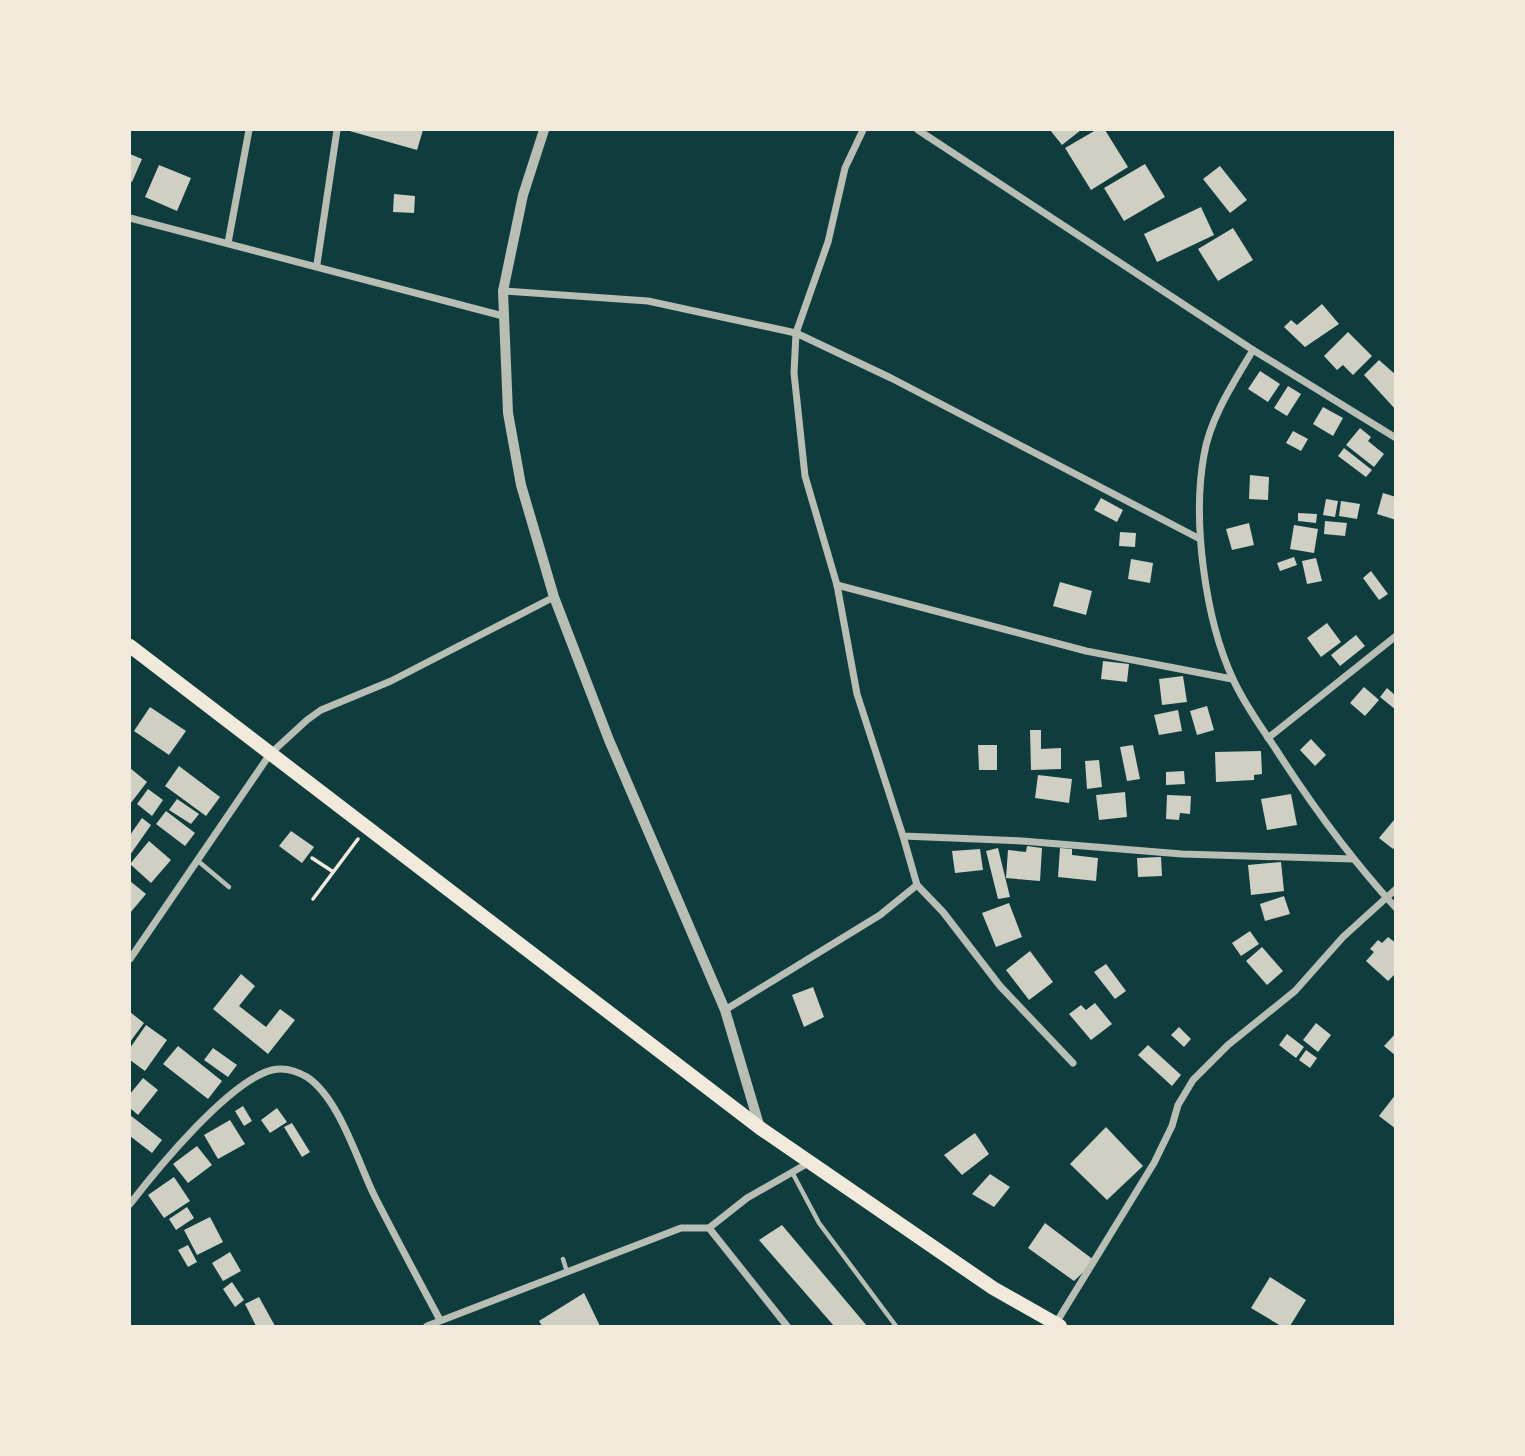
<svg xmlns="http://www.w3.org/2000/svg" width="1525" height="1456" font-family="'Asap Condensed',sans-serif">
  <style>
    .building { fill: #cfcfc3 }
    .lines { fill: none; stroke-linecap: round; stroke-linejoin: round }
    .path { stroke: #f1e9da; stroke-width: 3.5 }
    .service { stroke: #b8beb3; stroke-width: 4.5 }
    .minor { stroke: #b8beb3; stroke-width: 7 }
    .tertiary { stroke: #b8beb3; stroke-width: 10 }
    .trunk { stroke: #f1e9da; stroke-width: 14 }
  </style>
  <rect width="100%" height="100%" fill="#0f3d3e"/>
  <g class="building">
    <polygon points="346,130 423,130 417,150"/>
    <polygon points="1050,130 1081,130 1062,145"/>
    <polygon points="1096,130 1105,130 1128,167 1091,190 1065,148"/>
    <polygon points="130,154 142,159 132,182 130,181"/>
    <polygon points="1145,164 1165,197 1124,221 1104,188"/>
    <polygon points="159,165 191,178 177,211 145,197"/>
    <polygon points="1220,166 1247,200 1230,213 1203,179"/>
    <polygon points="394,194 415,196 414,213 393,212"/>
    <polygon points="1201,207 1214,235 1157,262 1144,234"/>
    <polygon points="1233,228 1253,260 1218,281 1198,249"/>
    <polygon points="1322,304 1339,324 1305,347 1284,327 1291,320 1297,325"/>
    <polygon points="1348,332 1372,356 1353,375 1343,365 1337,370 1324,356"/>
    <polygon points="1379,360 1396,375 1396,410 1364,375"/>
    <polygon points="1260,371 1280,384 1268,402 1248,389"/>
    <polygon points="1288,386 1301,394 1287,416 1274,408"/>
    <polygon points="1323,407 1343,418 1333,436 1313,424"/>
    <polygon points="1360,428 1371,437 1368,441 1384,454 1374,467 1346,445"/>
    <polygon points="1293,431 1308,439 1301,451 1286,443"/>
    <polygon points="1344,448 1372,470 1366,477 1338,456"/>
    <polygon points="1250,475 1269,477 1268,500 1249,499"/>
    <polygon points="1383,493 1396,497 1396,520 1377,514"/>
    <polygon points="1101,498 1123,510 1117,522 1094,510"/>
    <polygon points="1326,499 1338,501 1335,517 1323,515"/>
    <polygon points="1341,501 1360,504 1357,519 1339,516"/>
    <polygon points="1298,513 1317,514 1316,523 1298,521"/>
    <polygon points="1325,521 1347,523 1345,536 1324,534"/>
    <polygon points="1249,523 1254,545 1232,550 1226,529"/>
    <polygon points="1294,525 1318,529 1314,553 1290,549"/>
    <polygon points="1120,532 1136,533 1135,547 1119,546"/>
    <polygon points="1294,557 1297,565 1280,571 1277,563"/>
    <polygon points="1316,558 1322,581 1307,584 1302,561"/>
    <polygon points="1131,559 1153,563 1150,583 1128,579"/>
    <polygon points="1371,571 1388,594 1379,600 1363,578"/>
    <polygon points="1060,582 1092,591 1086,615 1053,606"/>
    <polygon points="1327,623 1341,642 1321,657 1307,638"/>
    <polygon points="1356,635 1365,646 1340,666 1331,655"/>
    <polygon points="1103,661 1129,664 1127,682 1101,679"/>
    <polygon points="1183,676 1187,702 1162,705 1159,679"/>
    <polygon points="1364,687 1379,700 1365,716 1350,703"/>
    <polygon points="1387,688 1396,696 1396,710 1380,697"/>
    <polygon points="1207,706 1214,730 1197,735 1190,711"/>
    <polygon points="150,707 186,731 169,755 134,731"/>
    <polygon points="1178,710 1182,731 1159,735 1154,715"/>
    <polygon points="1030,730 1041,730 1041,749 1061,748 1061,769 1031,770"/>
    <polygon points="1311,739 1326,755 1315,766 1300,750"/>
    <polygon points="978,745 997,745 997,770 979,770"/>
    <polygon points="1133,745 1140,779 1127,781 1120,747"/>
    <polygon points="1261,751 1262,774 1254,775 1254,780 1216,782 1215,752"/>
    <polygon points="1099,760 1102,787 1087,789 1085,761"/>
    <polygon points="179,766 220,797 206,816 165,786"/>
    <polygon points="130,768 147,782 130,804"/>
    <polygon points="1184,771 1185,784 1166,785 1166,772"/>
    <polygon points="1038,775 1072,779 1069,803 1035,798"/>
    <polygon points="148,789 163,800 152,816 137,804"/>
    <polygon points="1125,792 1127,817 1099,820 1096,795"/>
    <polygon points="1291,794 1297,825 1267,830 1261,799"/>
    <polygon points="1167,795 1191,796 1190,814 1180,813 1179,820 1166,819"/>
    <polygon points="177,799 199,814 191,824 169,810"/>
    <polygon points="166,811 195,833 185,846 156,824"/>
    <polygon points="142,818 151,825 130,855 130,835"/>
    <polygon points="1394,820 1396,846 1393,849 1379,838"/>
    <polygon points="291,831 314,847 302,863 279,846"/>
    <polygon points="149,841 171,860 151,883 130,864"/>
    <polygon points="1027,846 1042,848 1040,881 1006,878 1008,850 1026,852"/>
    <polygon points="998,848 1010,897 998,899 986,851"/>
    <polygon points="1060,848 1072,849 1072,855 1098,858 1096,881 1058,877"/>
    <polygon points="980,849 983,870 955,873 952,851"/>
    <polygon points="1161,857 1162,876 1138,877 1137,858"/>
    <polygon points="1281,862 1284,891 1251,895 1248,865"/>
    <polygon points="130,881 146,894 130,913"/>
    <polygon points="1284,896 1290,914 1265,921 1260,904"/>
    <polygon points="1009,903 1022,937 996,947 982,913"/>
    <polygon points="1250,931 1259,944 1241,956 1232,943"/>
    <polygon points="1388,937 1396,943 1396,973 1388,981 1366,961 1374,952 1370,949 1378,940 1382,943"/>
    <polygon points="1262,947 1283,971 1267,985 1246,961"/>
    <polygon points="1030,951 1053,982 1029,1000 1006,970"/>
    <polygon points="1106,964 1126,991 1115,999 1094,972"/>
    <polygon points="241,974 255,986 239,1006 266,1027 280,1009 295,1020 268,1054 213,1009"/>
    <polygon points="813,987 824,1017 804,1027 792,995"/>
    <polygon points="1095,1003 1112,1024 1091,1040 1069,1014 1081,1005 1086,1010"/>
    <polygon points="130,1012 144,1023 130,1042"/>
    <polygon points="1316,1023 1331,1035 1318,1052 1303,1040"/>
    <polygon points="146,1025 167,1040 145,1071 130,1060 130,1048"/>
    <polygon points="1179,1027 1191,1039 1184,1047 1171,1035"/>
    <polygon points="1396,1033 1396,1056 1384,1046"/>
    <polygon points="1287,1034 1304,1047 1296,1058 1279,1045"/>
    <polygon points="1148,1045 1181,1075 1172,1086 1138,1055"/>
    <polygon points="178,1046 222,1081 208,1099 163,1064"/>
    <polygon points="213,1048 237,1065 228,1077 204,1060"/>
    <polygon points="1306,1050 1317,1058 1310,1068 1299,1060"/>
    <polygon points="143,1078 158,1090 138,1115 130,1108 130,1094"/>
    <polygon points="1396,1094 1396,1129 1379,1116"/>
    <polygon points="243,1106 252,1121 244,1126 235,1111"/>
    <polygon points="277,1108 287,1122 270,1133 261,1120"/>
    <polygon points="130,1115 162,1140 152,1153 130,1136"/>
    <polygon points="230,1120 245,1144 218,1159 204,1135"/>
    <polygon points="292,1123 310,1152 302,1157 284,1127"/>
    <polygon points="1106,1127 1143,1166 1107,1200 1070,1164"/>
    <polygon points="975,1133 989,1154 962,1175 944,1155"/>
    <polygon points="197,1146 212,1165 188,1183 173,1164"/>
    <polygon points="990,1174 1010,1187 994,1207 972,1194"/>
    <polygon points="174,1177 190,1201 164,1218 148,1195"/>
    <polygon points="187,1207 194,1218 176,1230 169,1219"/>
    <polygon points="210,1217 223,1242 197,1255 184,1230"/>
    <polygon points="1045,1223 1095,1261 1074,1281 1028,1248"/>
    <polygon points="782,1225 867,1326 834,1326 759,1240"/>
    <polygon points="188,1245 197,1262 188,1267 178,1250"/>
    <polygon points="230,1252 241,1271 223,1281 212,1263"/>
    <polygon points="1270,1277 1306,1300 1290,1326 1281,1326 1251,1308"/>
    <polygon points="232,1282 244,1300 235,1307 223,1289"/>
    <polygon points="584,1293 600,1326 542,1326 539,1321"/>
    <polygon points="259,1297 275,1326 256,1326 245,1304"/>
  </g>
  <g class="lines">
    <g class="path">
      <polyline points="312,858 332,871"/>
      <polyline points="313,899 358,839"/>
    </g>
    <g class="service">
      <polyline points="198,861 229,887"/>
      <polyline points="793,1174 819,1223 896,1326"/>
      <polyline points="563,1259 567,1272"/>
    </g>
    <g class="minor">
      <polyline points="863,130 845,168 828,242 796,333 794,373 805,476 837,585 857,694 903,836 1022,841 1182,854 1353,859"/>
      <polyline points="918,130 1253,350 1396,438"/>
      <polyline points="130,218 503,316"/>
      <polyline points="228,243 249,130"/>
      <polyline points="317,264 337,130"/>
      <polyline points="503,291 648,301 796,333 891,378 1200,539"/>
      <path d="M 1253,350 C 1234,382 1210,418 1204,455 C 1192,520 1205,619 1233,679 C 1244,704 1262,728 1277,751 C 1313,807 1351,859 1396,908"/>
      <polyline points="837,585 1086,651 1232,679"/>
      <polyline points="1268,738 1396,636"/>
      <polyline points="917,885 943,912 1000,986 1073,1063"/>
      <polyline points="130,959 270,754 307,720 321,710 391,681 554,597"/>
      <polyline points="725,1010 880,915 917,885 903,836"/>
      <path d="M 130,1204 C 157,1169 229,1081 272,1070 C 284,1067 297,1071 307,1077 C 340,1099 358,1163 375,1197 C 396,1238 418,1279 440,1320"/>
      <polyline points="709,1228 787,1326"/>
      <polyline points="1056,1323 1154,1163 1172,1126 1178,1105 1193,1080 1228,1045 1295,991 1343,937 1396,889"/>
      <polyline points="427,1326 681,1228 709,1228 747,1198 810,1162"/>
    </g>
    <polyline class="tertiary" points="544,130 523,195 503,291 508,413 521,485 554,597 609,740 725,1010 760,1128"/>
    <polyline class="trunk" points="130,646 760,1128 993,1288 1060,1326"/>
  </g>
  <rect width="1525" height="1456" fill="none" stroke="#f1e9da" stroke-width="262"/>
</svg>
